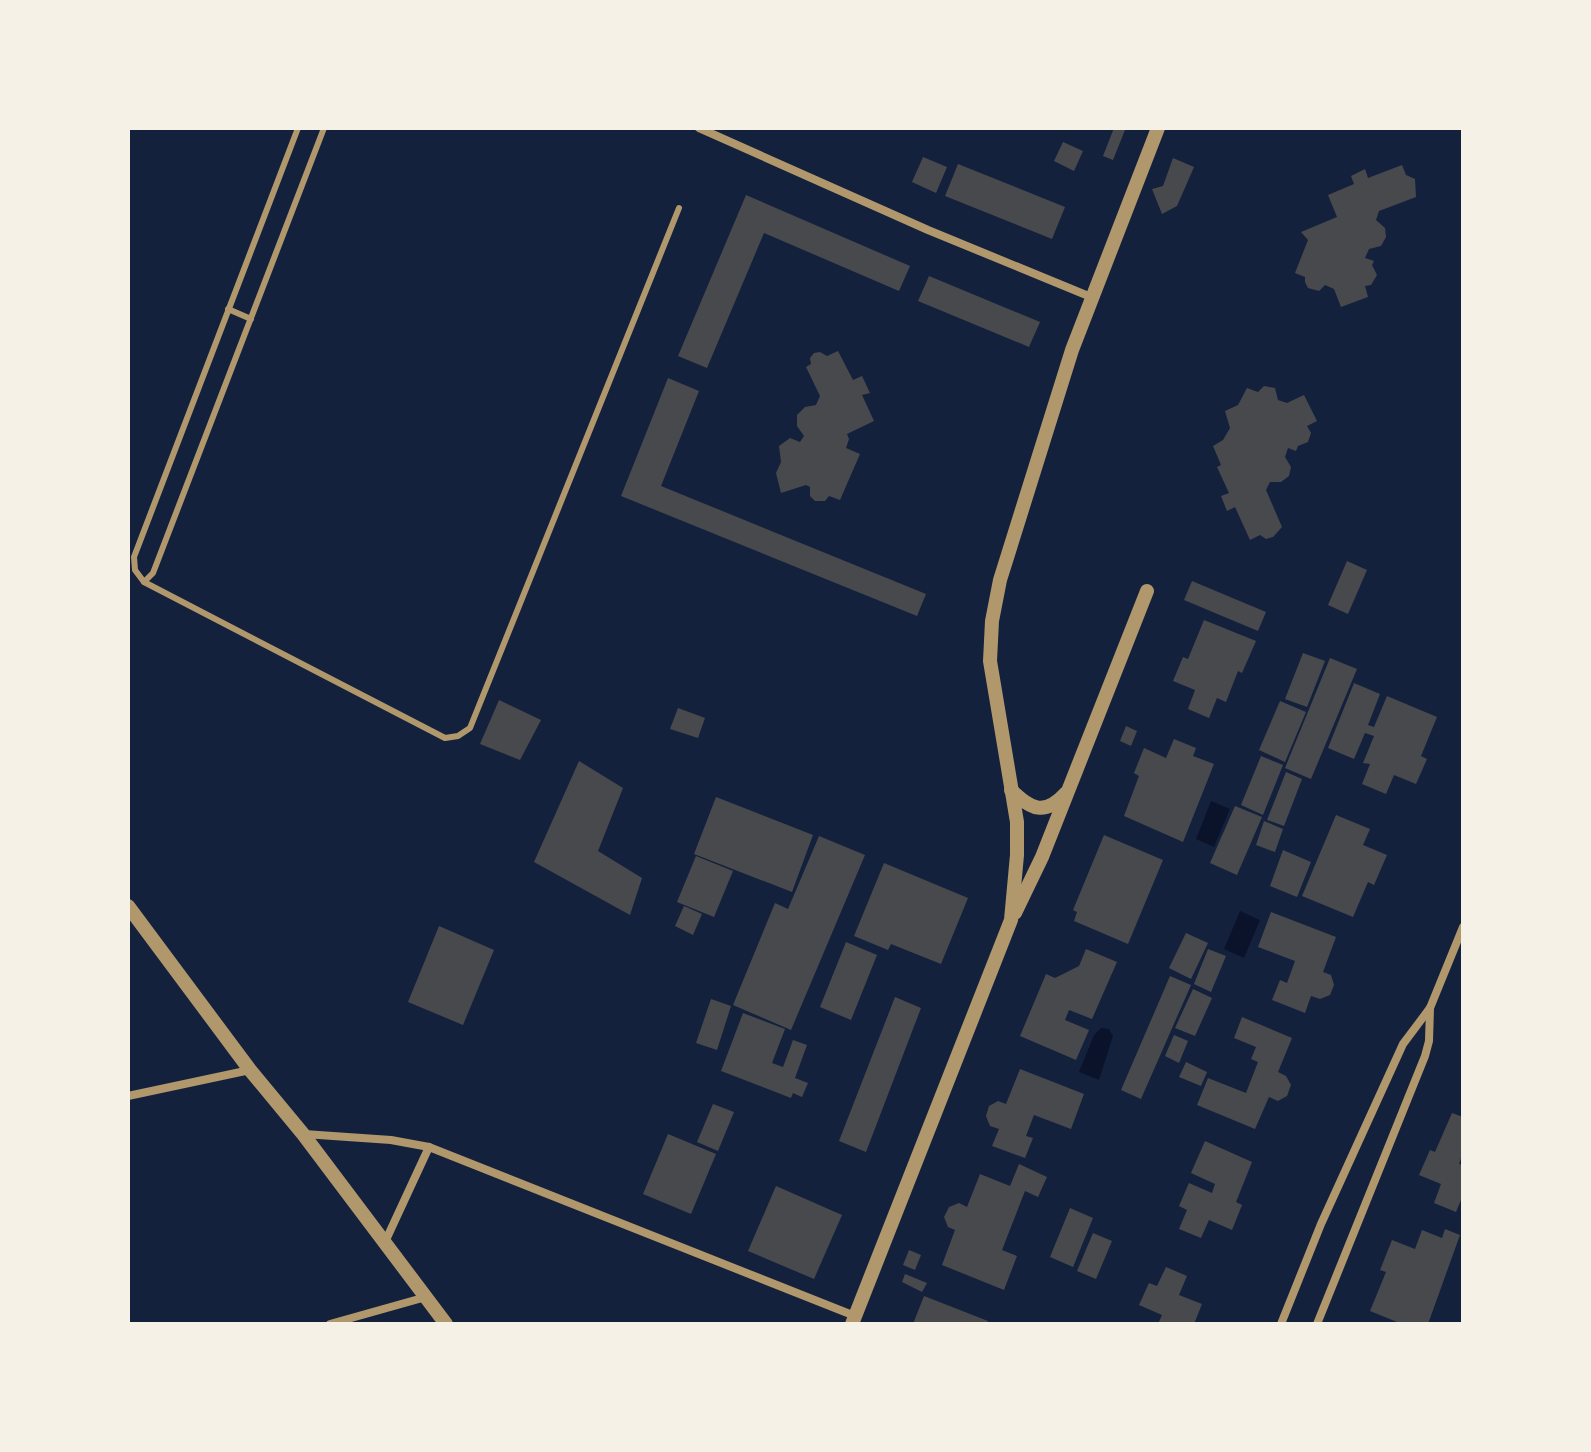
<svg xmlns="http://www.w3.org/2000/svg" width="1591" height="1452" font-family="'Roboto Condensed',sans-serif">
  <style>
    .water { fill: #0b132b }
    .building { fill: #48494c }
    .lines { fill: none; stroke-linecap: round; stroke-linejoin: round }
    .service { stroke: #b1986c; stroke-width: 6 }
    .minor { stroke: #b1986c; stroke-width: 8 }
    .tertiary { stroke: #b1986c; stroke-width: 14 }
  </style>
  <rect width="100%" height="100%" fill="#14213d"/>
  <g class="water">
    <polygon points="1211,801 1230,809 1214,847 1196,839"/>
    <polygon points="1240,911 1260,920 1244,958 1224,949"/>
    <polygon points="1101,1028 1109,1029 1113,1036 1099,1080 1079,1072 1094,1035"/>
  </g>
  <g class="building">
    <polygon points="1114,128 1125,130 1113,160 1103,156"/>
    <polygon points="1063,142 1083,151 1074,171 1054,161"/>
    <polygon points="923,157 947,167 936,193 912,182"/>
    <polygon points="1173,158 1194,167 1177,206 1162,214 1152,189 1163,186"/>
    <polygon points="958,164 1065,207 1052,239 945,196"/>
    <polygon points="1402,165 1406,175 1415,179 1416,197 1379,211 1376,220 1385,228 1386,237 1381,246 1369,249 1365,258 1374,261 1372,265 1377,275 1371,285 1365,286 1368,297 1341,307 1334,289 1325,285 1319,291 1308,288 1305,282 1305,277 1295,273 1308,240 1301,232 1337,217 1328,195 1354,184 1351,176 1365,169 1368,178"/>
    <polygon points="746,195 910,266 899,291 764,233 707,368 678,356"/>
    <polygon points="929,276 1040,322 1029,347 918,301"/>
    <polygon points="838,351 853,380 862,376 870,393 862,395 874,421 847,434 849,439 846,448 860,454 840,500 829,496 825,501 815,501 810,496 810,487 806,485 781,493 776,473 781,462 779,446 790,438 800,442 804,436 797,426 797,415 805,407 816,405 820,396 806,367 811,364 810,358 814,353 820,352 827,356"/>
    <polygon points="668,378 699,391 661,486 926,594 917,616 621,496"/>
    <polygon points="1264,386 1275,388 1278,400 1287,403 1304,395 1317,421 1307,426 1311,433 1308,442 1298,446 1296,451 1288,448 1285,457 1291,467 1289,476 1281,482 1270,482 1266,490 1282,527 1273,537 1266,539 1260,535 1250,540 1235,507 1227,511 1221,496 1229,493 1217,467 1221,465 1213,446 1223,440 1230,428 1225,411 1238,405 1247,388 1258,392"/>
    <polygon points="1347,561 1367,570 1348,614 1328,605"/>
    <polygon points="1192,581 1266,612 1258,631 1184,600"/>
    <polygon points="1204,620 1256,641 1242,673 1238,671 1226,702 1217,698 1209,718 1188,709 1195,690 1173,681 1183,657 1188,659"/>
    <polygon points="1303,653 1325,661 1307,707 1285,699"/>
    <polygon points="1330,658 1357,669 1311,779 1285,768"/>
    <polygon points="1354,683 1380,694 1368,725 1374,727 1387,696 1437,717 1421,756 1427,759 1416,784 1394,775 1386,794 1362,784 1370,764 1363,763 1374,736 1365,733 1354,759 1328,748"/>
    <polygon points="499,700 541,720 520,760 480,744"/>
    <polygon points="1280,701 1306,712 1285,762 1259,750"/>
    <polygon points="678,708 705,718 698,738 670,729"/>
    <polygon points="1126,726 1137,731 1131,746 1120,741"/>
    <polygon points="1174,739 1196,748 1193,756 1214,764 1183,842 1124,816 1139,776 1134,773 1144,748 1166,758"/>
    <polygon points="1261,756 1283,765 1263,815 1241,805"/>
    <polygon points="579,761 623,788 598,851 642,878 630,915 534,862"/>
    <polygon points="1286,772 1302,779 1284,826 1267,820"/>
    <polygon points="716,797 813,835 792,892 694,854"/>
    <polygon points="1235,806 1262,817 1237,875 1210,863"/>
    <polygon points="1336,815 1370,829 1363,845 1387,855 1374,885 1368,882 1353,917 1302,896"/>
    <polygon points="1264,821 1283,829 1275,852 1256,845"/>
    <polygon points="1104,835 1163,860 1128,944 1074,921 1077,912 1073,910"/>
    <polygon points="819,836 865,855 791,1030 733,1005 775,903 788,909"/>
    <polygon points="1283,850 1311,862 1297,897 1270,886"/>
    <polygon points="696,856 733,871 714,917 677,902"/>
    <polygon points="884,863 968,898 941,964 891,944 888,950 854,936"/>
    <polygon points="684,906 702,914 693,935 675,926"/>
    <polygon points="1271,912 1336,937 1323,972 1331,975 1334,985 1330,995 1320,999 1311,996 1305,1013 1272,1000 1280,980 1287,983 1295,961 1258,947"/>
    <polygon points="439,926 494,950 463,1025 408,1002"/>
    <polygon points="1186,933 1208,943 1191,979 1169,968"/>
    <polygon points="846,942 877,955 851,1020 820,1007"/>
    <polygon points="1086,949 1117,962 1092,1019 1069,1010 1065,1020 1089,1030 1076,1060 1020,1036 1046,974 1055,978 1079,966"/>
    <polygon points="1208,949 1226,956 1211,992 1194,984"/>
    <polygon points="1170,976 1191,985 1141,1099 1121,1090"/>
    <polygon points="1193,989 1212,998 1195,1036 1175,1028"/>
    <polygon points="895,997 921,1008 866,1152 839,1141"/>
    <polygon points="711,999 731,1006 717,1050 696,1043"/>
    <polygon points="743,1013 785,1029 772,1063 783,1067 793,1040 807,1045 795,1078 808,1083 802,1097 793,1093 791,1098 721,1071"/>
    <polygon points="1242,1017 1292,1038 1278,1072 1286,1076 1291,1085 1287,1096 1278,1101 1269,1097 1255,1129 1197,1105 1208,1078 1246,1093 1258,1062 1251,1059 1256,1047 1234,1038"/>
    <polygon points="1174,1035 1188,1041 1179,1063 1165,1056"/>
    <polygon points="1186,1062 1207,1072 1201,1086 1179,1077"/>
    <polygon points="1020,1069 1084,1094 1071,1129 1034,1115 1026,1136 1033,1138 1025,1158 992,1146 999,1129 990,1126 986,1116 989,1106 998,1101 1006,1104"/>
    <polygon points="713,1104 734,1112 718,1151 697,1142"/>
    <polygon points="1452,1113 1463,1117 1463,1153 1459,1164 1463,1165 1463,1195 1456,1212 1434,1203 1441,1184 1419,1175 1430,1150 1435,1152"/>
    <polygon points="668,1134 716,1154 691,1214 643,1194"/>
    <polygon points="1205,1141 1252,1162 1236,1202 1242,1205 1232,1230 1209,1220 1201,1238 1179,1229 1187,1210 1179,1206 1189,1183 1212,1193 1215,1184 1191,1173"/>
    <polygon points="1019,1164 1047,1177 1038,1197 1025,1191 1002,1250 1017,1256 1004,1290 942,1265 955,1230 948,1227 944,1217 949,1207 959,1203 967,1207 980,1174 1010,1186"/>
    <polygon points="776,1186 842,1215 814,1279 748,1251"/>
    <polygon points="1070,1208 1093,1218 1073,1267 1050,1257"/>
    <polygon points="1445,1229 1460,1235 1428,1324 1402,1324 1370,1311 1386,1272 1380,1270 1392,1240 1415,1249 1422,1230 1442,1238"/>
    <polygon points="1093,1233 1112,1241 1096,1279 1077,1271"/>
    <polygon points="909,1250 921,1255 915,1270 903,1265"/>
    <polygon points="1166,1267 1187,1276 1179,1295 1202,1304 1194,1324 1158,1324 1162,1315 1139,1305 1149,1283 1157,1286"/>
    <polygon points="905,1274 927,1283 922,1292 902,1282"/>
    <polygon points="924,1296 988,1321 987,1324 913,1324"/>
  </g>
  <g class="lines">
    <g class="service">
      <polyline points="298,128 134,557 135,570 144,582 445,738 458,736 470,728 679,208"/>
      <polyline points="228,309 251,319"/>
      <polyline points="144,582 153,573 324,128"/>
    </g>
    <g class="minor">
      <polyline points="699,128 928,230 1091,297"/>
      <polyline points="128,1096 250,1070"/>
      <polyline points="304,1134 391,1140 429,1147 855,1316"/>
      <polyline points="385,1242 429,1147"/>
      <polyline points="330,1324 426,1297"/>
      <polyline points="1281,1324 1321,1224 1403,1044 1430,1008 1463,927"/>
      <polyline points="1317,1324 1425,1056 1429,1041 1430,1008"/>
    </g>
    <g class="tertiary">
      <path d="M 1011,790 C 1031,810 1045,816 1066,793"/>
      <polyline points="128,906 250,1070 303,1134 446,1324"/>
      <polyline points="1015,913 1042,857 1147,591"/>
      <polyline points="852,1324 1011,920 1017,855 1017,822 990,661 992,621 1000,580 1072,350 1158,128"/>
    </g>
  </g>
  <rect width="1591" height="1452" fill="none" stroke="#f6f1e7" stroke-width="260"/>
</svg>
